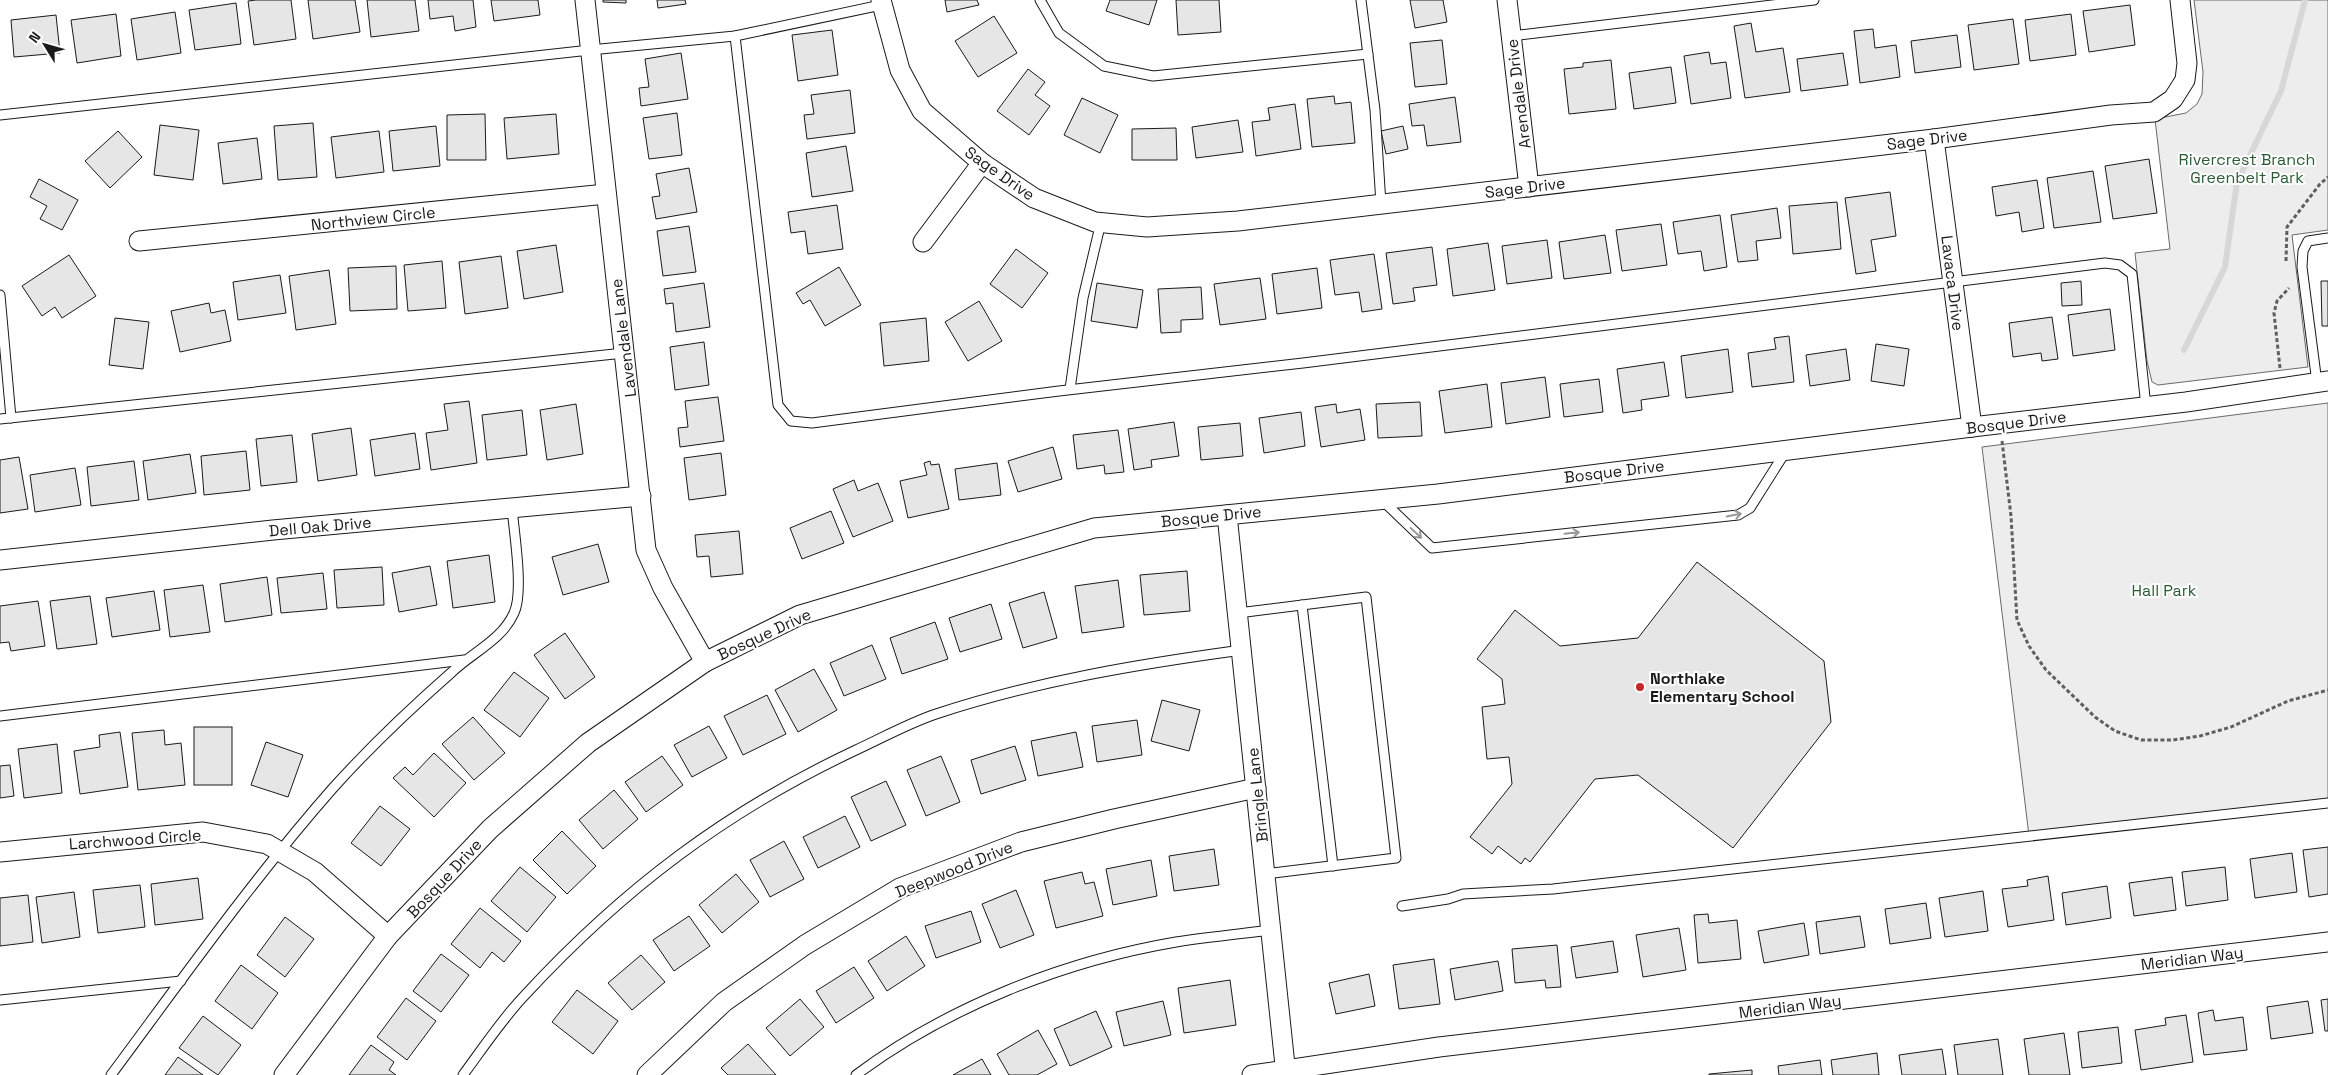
<svg xmlns="http://www.w3.org/2000/svg" width="2328" height="1075" font-family="'Space Grotesk',sans-serif">
  <style>
    .built { fill: #ededed; stroke: #6a6a6a }
    .lines { fill: none; stroke-linecap: round; stroke-linejoin: round }
    .stream { stroke: #d7d7d7; stroke-width: 6 }
    .building { fill: #e6e6e6; stroke: #1a1a1a }
    .lane-casing { stroke: #1a1a1a; stroke-width: 11 }
    .street-casing { stroke: #1a1a1a; stroke-width: 21 }
    .path { stroke: #5f5f5f; stroke-width: 3; stroke-dasharray: 4 2.5; stroke-linecap: butt }
    .lane { stroke: #fff; stroke-width: 9 }
    .street { stroke: #fff; stroke-width: 19 }
    .oneway { stroke: #989898 }
    .poi-dot { fill: #c62828; stroke: #fff; stroke-width: 2 }
    .labels { text-anchor: middle; stroke-width: 4; stroke-linejoin: round; paint-order: stroke }
    .street-label { font-size: 16px; fill: #1a1a1a; stroke: #fff }
    .park-label { font-size: 16px; fill: #2b5a34; stroke: #fff }
    .poi-label { font-size: 16px; font-weight: bold; fill: #1a1a1a; stroke: #fff; text-anchor: start }
  </style>
  <rect width="100%" height="100%" fill="#fff"/>
  <g class="built">
    <polygon points="2194,0 2328,0 2328,230 2292,235 2308,367 2158,385 2152,382 2147,361 2135,253 2170,249 2155,119 2186,113 2197,104 2202,94 2203,72"/>
    <polygon points="2328,403 2328,799 2029,836 1982,447"/>
  </g>
  <g class="lines">
    <polyline class="stream" points="2184,350 2225,267 2237,182 2281,91 2305,0"/>
  </g>
  <g class="building">
    <polygon points="256,0 291,0 296,39 254,45 248,1"/>
    <polygon points="308,0 355,0 360,32 313,39"/>
    <polygon points="367,0 415,0 419,31 371,37"/>
    <polygon points="428,0 473,0 476,27 455,31 453,16 430,19"/>
    <polygon points="491,0 538,0 540,15 494,21"/>
    <polygon points="603,0 626,0 626,3 603,2"/>
    <polygon points="657,0 685,0 686,4 658,8"/>
    <polygon points="945,0 977,0 979,5 947,12"/>
    <polygon points="1110,0 1157,0 1149,25 1106,11"/>
    <polygon points="1176,0 1219,0 1221,32 1178,35"/>
    <polygon points="1410,0 1443,0 1447,22 1415,28"/>
    <polygon points="236,3 241,44 195,50 189,10"/>
    <polygon points="2130,5 2135,45 2089,52 2083,11"/>
    <polygon points="175,12 181,53 137,60 131,19"/>
    <polygon points="116,14 121,56 77,63 71,20"/>
    <polygon points="2071,14 2076,55 2030,61 2025,20"/>
    <polygon points="56,15 60,53 14,57 11,20"/>
    <polygon points="994,16 1017,53 978,77 955,41"/>
    <polygon points="2013,19 2019,64 1974,70 1968,25"/>
    <polygon points="1751,23 1756,52 1783,48 1790,92 1745,98 1734,26"/>
    <polygon points="1873,29 1875,48 1896,45 1900,77 1860,83 1854,31"/>
    <polygon points="832,30 838,75 798,81 792,35"/>
    <polygon points="1957,35 1961,67 1915,73 1911,41"/>
    <polygon points="1442,40 1447,84 1415,87 1410,43"/>
    <polygon points="1709,52 1711,64 1726,62 1731,98 1691,104 1684,56"/>
    <polygon points="681,53 688,99 641,106 639,88 649,87 645,59"/>
    <polygon points="1843,53 1848,85 1801,91 1797,59"/>
    <polygon points="1611,60 1616,109 1569,114 1564,69 1583,67 1583,63"/>
    <polygon points="1671,67 1676,103 1634,109 1629,73"/>
    <polygon points="1028,69 1045,82 1035,95 1050,106 1029,135 997,111"/>
    <polygon points="850,90 855,133 807,139 804,115 814,114 811,95"/>
    <polygon points="1334,96 1335,104 1351,102 1355,143 1312,147 1307,99"/>
    <polygon points="1455,97 1461,142 1427,146 1424,125 1412,126 1409,104"/>
    <polygon points="1082,98 1118,115 1100,153 1064,135"/>
    <polygon points="1295,104 1301,149 1256,156 1252,122 1270,120 1268,108"/>
    <polygon points="677,113 682,155 649,159 643,118"/>
    <polygon points="485,114 486,160 447,160 447,115"/>
    <polygon points="556,114 559,154 507,159 504,118"/>
    <polygon points="1238,120 1243,152 1196,158 1192,127"/>
    <polygon points="313,123 317,177 278,180 274,126"/>
    <polygon points="160,125 199,130 193,180 154,175"/>
    <polygon points="436,126 440,166 393,171 389,131"/>
    <polygon points="1403,126 1408,149 1386,154 1381,131"/>
    <polygon points="1176,128 1177,160 1132,160 1132,129"/>
    <polygon points="118,131 142,157 110,188 85,161"/>
    <polygon points="379,131 384,172 336,178 331,137"/>
    <polygon points="257,138 262,179 223,184 218,143"/>
    <polygon points="846,146 853,191 812,197 806,153"/>
    <polygon points="2149,159 2157,213 2113,219 2105,166"/>
    <polygon points="689,168 697,212 656,219 652,197 660,196 656,174"/>
    <polygon points="2093,171 2101,222 2054,228 2047,178"/>
    <polygon points="39,179 78,200 62,230 40,219 47,206 30,197"/>
    <polygon points="2037,180 2044,228 2022,232 2019,212 1996,216 1992,187"/>
    <polygon points="1890,192 1896,236 1871,240 1876,271 1856,274 1845,198"/>
    <polygon points="1837,202 1841,249 1793,254 1789,206"/>
    <polygon points="837,205 843,249 808,254 805,231 791,233 788,212"/>
    <polygon points="1777,208 1781,238 1756,241 1758,260 1738,262 1731,215"/>
    <polygon points="1720,215 1727,267 1704,271 1701,251 1678,254 1673,222"/>
    <polygon points="1661,224 1667,265 1622,271 1616,230"/>
    <polygon points="689,226 696,272 663,276 657,231"/>
    <polygon points="1605,235 1611,273 1564,279 1559,242"/>
    <polygon points="1547,240 1552,278 1507,284 1502,246"/>
    <polygon points="1488,243 1495,290 1453,296 1447,249"/>
    <polygon points="556,245 563,292 524,299 517,251"/>
    <polygon points="1432,247 1437,285 1413,288 1415,301 1393,304 1386,253"/>
    <polygon points="1016,249 1048,273 1022,308 990,284"/>
    <polygon points="1374,254 1382,309 1362,312 1359,292 1335,295 1330,260"/>
    <polygon points="69,255 96,296 62,318 55,307 42,316 22,286"/>
    <polygon points="501,256 508,308 465,314 459,262"/>
    <polygon points="442,261 446,308 408,311 404,265"/>
    <polygon points="396,266 397,309 350,311 348,268"/>
    <polygon points="839,267 861,305 825,326 810,300 803,304 796,293"/>
    <polygon points="1317,268 1322,308 1277,314 1272,274"/>
    <polygon points="329,270 336,324 296,330 289,276"/>
    <polygon points="280,275 286,313 238,320 233,282"/>
    <polygon points="1260,278 1266,319 1220,325 1214,284"/>
    <polygon points="2081,281 2082,305 2062,306 2061,283"/>
    <polygon points="2321,281 2328,281 2328,326 2322,326"/>
    <polygon points="704,283 710,327 676,332 673,303 666,304 664,289"/>
    <polygon points="1097,283 1143,290 1137,328 1091,321"/>
    <polygon points="1201,287 1203,319 1181,320 1181,332 1161,333 1158,289"/>
    <polygon points="979,301 1002,341 968,361 945,322"/>
    <polygon points="209,303 211,313 225,310 231,341 180,352 171,311"/>
    <polygon points="2110,309 2115,350 2073,356 2068,315"/>
    <polygon points="2052,317 2058,359 2042,361 2041,353 2013,357 2009,323"/>
    <polygon points="115,318 149,322 143,369 109,365"/>
    <polygon points="926,318 929,361 884,366 880,323"/>
    <polygon points="1789,336 1794,382 1752,387 1748,353 1776,349 1774,338"/>
    <polygon points="704,342 709,385 675,390 670,347"/>
    <polygon points="1876,344 1909,349 1904,386 1871,381"/>
    <polygon points="1728,349 1733,392 1686,398 1681,356"/>
    <polygon points="1846,349 1850,380 1810,386 1806,355"/>
    <polygon points="1664,362 1669,396 1641,400 1642,410 1623,413 1617,369"/>
    <polygon points="1545,377 1550,417 1506,424 1501,383"/>
    <polygon points="1599,379 1603,412 1564,417 1560,384"/>
    <polygon points="1487,384 1492,427 1445,433 1439,391"/>
    <polygon points="718,397 724,441 680,447 678,428 688,427 685,401"/>
    <polygon points="469,401 477,463 431,470 426,433 448,430 444,404"/>
    <polygon points="1420,402 1422,436 1378,438 1376,404"/>
    <polygon points="576,404 583,454 547,460 540,410"/>
    <polygon points="1336,404 1337,413 1360,409 1365,440 1321,447 1315,407"/>
    <polygon points="522,410 527,455 487,460 482,415"/>
    <polygon points="1301,412 1305,446 1264,453 1259,418"/>
    <polygon points="1174,422 1179,456 1151,460 1152,467 1134,470 1128,429"/>
    <polygon points="1240,423 1243,456 1201,460 1198,427"/>
    <polygon points="351,428 357,475 318,481 312,434"/>
    <polygon points="1118,430 1124,472 1105,474 1104,465 1077,469 1073,435"/>
    <polygon points="415,433 420,469 375,476 370,440"/>
    <polygon points="292,435 297,482 261,486 256,439"/>
    <polygon points="1053,447 1062,479 1018,492 1008,461"/>
    <polygon points="246,451 250,490 204,495 201,456"/>
    <polygon points="721,453 726,495 689,500 684,458"/>
    <polygon points="190,454 196,493 148,500 143,461"/>
    <polygon points="19,457 28,509 0,513 0,460"/>
    <polygon points="134,461 139,500 91,506 87,467"/>
    <polygon points="930,461 931,465 939,464 949,509 908,518 900,481 927,475 924,463"/>
    <polygon points="997,463 1001,495 959,500 955,469"/>
    <polygon points="75,468 81,505 35,512 30,475"/>
    <polygon points="854,480 858,491 878,483 893,521 853,537 833,489"/>
    <polygon points="831,511 844,543 802,559 790,528"/>
    <polygon points="739,531 743,574 711,577 709,556 697,557 695,535"/>
    <polygon points="598,544 609,582 563,595 552,557"/>
    <polygon points="489,555 495,602 453,608 447,561"/>
    <polygon points="1697,562 1824,661 1831,722 1733,848 1638,775 1595,779 1530,862 1525,858 1521,864 1498,846 1492,854 1470,837 1512,784 1509,757 1487,759 1482,707 1505,704 1502,679 1477,659 1515,610 1560,646 1638,638"/>
    <polygon points="430,566 437,605 399,612 392,573"/>
    <polygon points="382,567 384,605 337,608 334,570"/>
    <polygon points="1187,571 1190,611 1144,615 1140,575"/>
    <polygon points="323,573 327,609 281,613 277,578"/>
    <polygon points="267,577 272,615 225,622 220,584"/>
    <polygon points="1118,580 1124,627 1082,633 1075,586"/>
    <polygon points="203,585 210,632 170,637 164,590"/>
    <polygon points="154,591 160,630 112,637 106,598"/>
    <polygon points="1044,592 1057,638 1023,648 1009,603"/>
    <polygon points="90,596 97,644 57,649 50,601"/>
    <polygon points="38,601 45,646 11,651 9,642 0,643 0,606"/>
    <polygon points="991,604 1002,639 960,652 949,618"/>
    <polygon points="935,622 948,659 902,674 890,638"/>
    <polygon points="565,633 595,677 565,699 534,655"/>
    <polygon points="872,645 886,679 844,696 830,663"/>
    <polygon points="814,669 837,710 798,732 775,690"/>
    <polygon points="514,672 549,698 520,737 484,710"/>
    <polygon points="767,695 786,734 743,755 724,716"/>
    <polygon points="1162,700 1200,710 1189,751 1151,741"/>
    <polygon points="473,717 505,753 474,780 442,744"/>
    <polygon points="1137,720 1142,755 1097,762 1092,726"/>
    <polygon points="709,726 727,758 692,777 674,745"/>
    <rect x="194" y="727" width="38" height="58"/>
    <polygon points="164,730 165,745 181,743 185,785 138,790 132,733"/>
    <polygon points="120,732 128,787 80,794 74,751 100,747 99,735"/>
    <polygon points="1076,732 1083,767 1038,776 1031,741"/>
    <polygon points="266,742 303,755 288,797 251,785"/>
    <polygon points="57,744 62,793 24,798 18,749"/>
    <polygon points="1015,746 1026,780 981,794 971,760"/>
    <polygon points="434,753 466,783 434,817 393,778 405,767 413,775"/>
    <polygon points="662,756 683,785 646,812 625,782"/>
    <polygon points="941,756 960,802 926,816 907,770"/>
    <polygon points="10,765 14,796 0,798 0,766"/>
    <polygon points="886,781 906,825 871,841 851,797"/>
    <polygon points="614,790 638,819 603,849 579,820"/>
    <polygon points="380,806 410,829 381,866 351,843"/>
    <polygon points="845,816 860,847 818,868 803,837"/>
    <polygon points="562,831 596,866 567,894 533,860"/>
    <polygon points="784,841 804,879 770,897 750,860"/>
    <polygon points="2328,847 2328,894 2309,897 2303,850"/>
    <polygon points="1214,849 1219,885 1174,891 1169,856"/>
    <polygon points="2292,853 2297,892 2255,898 2250,859"/>
    <polygon points="1151,860 1157,896 1113,905 1106,869"/>
    <polygon points="520,867 556,897 527,932 491,901"/>
    <polygon points="2225,867 2228,900 2186,906 2182,872"/>
    <polygon points="1082,872 1085,884 1094,882 1103,916 1056,928 1044,881"/>
    <polygon points="736,874 759,902 722,933 699,905"/>
    <polygon points="2048,876 2054,920 2008,927 2002,889 2028,886 2027,880"/>
    <polygon points="2172,877 2176,910 2134,916 2129,883"/>
    <polygon points="198,878 203,919 155,925 151,884"/>
    <polygon points="140,885 145,927 98,933 93,890"/>
    <polygon points="2107,886 2111,918 2066,925 2062,893"/>
    <polygon points="1016,890 1034,935 1000,948 982,904"/>
    <polygon points="1983,891 1988,931 1945,937 1939,898"/>
    <polygon points="74,892 80,937 42,943 36,897"/>
    <polygon points="28,895 33,942 0,946 0,898"/>
    <polygon points="1926,903 1931,938 1890,944 1885,909"/>
    <polygon points="480,908 521,941 504,962 492,952 480,968 451,944"/>
    <polygon points="971,911 981,942 936,958 925,926"/>
    <polygon points="1708,914 1709,923 1737,920 1741,959 1698,963 1694,915"/>
    <polygon points="689,916 710,946 674,971 653,940"/>
    <polygon points="1860,916 1865,947 1820,954 1816,922"/>
    <polygon points="285,917 314,939 285,977 257,955"/>
    <polygon points="1804,923 1809,955 1764,963 1758,931"/>
    <polygon points="1679,928 1686,970 1643,977 1636,935"/>
    <polygon points="906,936 925,966 887,991 868,961"/>
    <polygon points="1613,941 1618,972 1576,978 1571,947"/>
    <polygon points="1557,945 1561,987 1546,988 1545,980 1515,983 1512,949"/>
    <polygon points="441,954 469,975 441,1012 413,991"/>
    <polygon points="641,955 665,982 632,1010 608,983"/>
    <polygon points="1434,959 1440,1004 1399,1009 1393,965"/>
    <polygon points="1498,961 1503,991 1455,1000 1450,969"/>
    <polygon points="241,965 278,993 252,1029 215,1001"/>
    <polygon points="854,967 874,998 836,1023 816,991"/>
    <polygon points="1369,974 1375,1006 1336,1014 1329,983"/>
    <polygon points="1230,980 1236,1025 1184,1033 1178,988"/>
    <polygon points="577,990 618,1021 593,1054 552,1022"/>
    <polygon points="406,998 436,1021 407,1060 377,1037"/>
    <polygon points="800,999 824,1027 790,1056 766,1028"/>
    <polygon points="2328,999 2328,1031 2325,1031 2321,1000"/>
    <polygon points="1163,1001 1171,1035 1124,1046 1116,1012"/>
    <polygon points="2308,1001 2313,1033 2271,1039 2267,1007"/>
    <polygon points="2213,1010 2215,1021 2243,1017 2247,1050 2204,1055 2198,1013"/>
    <polygon points="1096,1011 1112,1047 1070,1066 1054,1029"/>
    <polygon points="2186,1015 2193,1062 2141,1070 2135,1030 2166,1025 2165,1018"/>
    <polygon points="203,1016 241,1045 218,1075 179,1048"/>
    <polygon points="2118,1027 2122,1063 2082,1068 2078,1032"/>
    <polygon points="1038,1030 1057,1064 1037,1075 1009,1075 997,1054"/>
    <polygon points="2064,1033 2070,1075 2029,1075 2024,1039"/>
    <polygon points="1998,1039 2003,1075 1958,1075 1954,1045"/>
    <polygon points="748,1044 776,1075 728,1075 721,1068"/>
    <polygon points="371,1045 394,1062 389,1070 396,1075 349,1075"/>
    <polygon points="1942,1049 1946,1075 1902,1075 1899,1055"/>
    <polygon points="1877,1053 1879,1075 1833,1075 1831,1060"/>
    <polygon points="178,1057 203,1075 165,1075"/>
    <polygon points="982,1059 991,1075 953,1075"/>
    <polygon points="1820,1060 1822,1075 1779,1075 1778,1066"/>
    <polygon points="1752,1070 1752,1075 1709,1075 1709,1074"/>
  </g>
  <g class="lines">
    <g class="lane-casing">
      <g id="lane">
        <polyline points="1040,0 1059,33 1104,66 1153,76 1368,54"/>
        <polyline points="1361,0 1375,110 1381,204"/>
        <polyline points="735,36 778,405 791,421 812,423 1059,391 1303,363 2105,263 2120,265 2132,274 2146,407"/>
        <polyline points="1511,36 1814,0"/>
        <polyline points="0,115 590,50 735,36 881,5"/>
        <polyline points="0,295 11,418"/>
        <polyline points="2317,383 2302,267 2303,251 2308,241 2328,238"/>
        <polyline points="1070,389 1083,298 1101,222"/>
        <polyline points="0,419 624,353"/>
        <polyline points="1383,501 1432,548 1738,515 1750,508 1786,451"/>
        <polyline points="1302,605 1333,866"/>
        <polyline points="1238,613 1366,597 1396,858 1265,874"/>
        <polyline points="0,716 464,660"/>
        <polyline points="1402,906 1448,899 1463,894 1553,889 2328,803"/>
        <polyline points="0,1000 181,981"/>
        <path d="M 111,1075 C 183,978 253,879 333,788 C 370,747 411,708 452,672 C 473,652 502,640 514,613 C 524,592 514,532 512,508"/>
        <path d="M 463,1075 C 483,1048 502,1019 525,995 C 623,889 726,811 856,750 C 882,738 909,723 936,714 C 1036,681 1139,664 1242,650"/>
        <path d="M 856,1075 C 947,1007 1064,961 1176,942 C 1208,937 1239,934 1271,930"/>
      </g>
    </g>
    <g class="street-casing">
      <g id="street">
        <polyline points="585,0 646,550 663,588 705,662"/>
        <polyline points="881,0 900,70 922,111 982,163 1034,198 1095,222 1147,227 1238,221 1934,139 2111,115 2154,112 2173,99 2185,80 2187,63 2180,0"/>
        <polyline points="1507,0 1529,187"/>
        <polyline points="1934,139 1972,427"/>
        <polyline points="139,241 606,194"/>
        <polyline points="923,242 982,163"/>
        <polyline points="1227,515 1286,1075"/>
        <polyline points="0,560 273,530 641,496"/>
        <polyline points="0,852 203,832 267,844 315,872 388,936"/>
        <polyline points="284,1075 388,936 490,829 588,743 705,662 800,615 1094,528 1438,494 1972,427 2186,402 2328,381"/>
        <polyline points="647,1075 724,1002 805,945 900,888 1021,842 1114,819 1256,788"/>
        <polyline points="1252,1075 1439,1047 2328,942"/>
      </g>
    </g>
    <g class="path">
      <polyline points="2286,261 2287,227 2320,184 2328,177"/>
      <polyline points="2280,368 2274,313 2277,301 2289,288"/>
      <polyline points="2002,441 2011,516 2017,620 2029,646 2046,670 2095,717 2115,731 2141,740 2173,740 2200,736 2231,727 2288,701 2328,690"/>
    </g>
    <use href="#lane" class="lane"/>
    <use href="#street" class="street"/>
  </g>
  <defs><path id="oneway-shaft" d="M-6 0H5M1.5-3L5.5 0L1.5 3" fill="none" stroke-width="1.6" stroke-linecap="round" stroke-linejoin="round" transform="scale(1.25)"/></defs>
  <g class="oneway">
    <use href="#oneway-shaft" transform="translate(1734 515) rotate(-11)"/>
    <use href="#oneway-shaft" transform="translate(1416 533) rotate(43)"/>
    <use href="#oneway-shaft" transform="translate(1572 533) rotate(-6)"/>
  </g>
  <circle class="poi-dot" cx="1640" cy="687" r="5"/>
  <g class="labels">
    <g class="street-label">
      <text transform="translate(1518 94) rotate(-97)" y="6">Arendale Drive</text>
      <text transform="translate(1927 139) rotate(-7)" y="6">Sage Drive</text>
      <text transform="translate(1000 173) rotate(35)" y="6">Sage Drive</text>
      <text transform="translate(1525 187) rotate(-7)" y="6">Sage Drive</text>
      <text transform="translate(373 218) rotate(-6)" y="6">Northview Circle</text>
      <text transform="translate(1953 283) rotate(83)" y="6">Lavaca Drive</text>
      <text transform="translate(623 338) rotate(-97)" y="6">Lavendale Lane</text>
      <text transform="translate(2016 422) rotate(-7)" y="6">Bosque Drive</text>
      <text transform="translate(1614 471) rotate(-7)" y="6">Bosque Drive</text>
      <text transform="translate(1211 516) rotate(-6)" y="6">Bosque Drive</text>
      <text transform="translate(320 526) rotate(-5)" y="6">Dell Oak Drive</text>
      <text transform="translate(764 634) rotate(-25)" y="6">Bosque Drive</text>
      <text transform="translate(1257 795) rotate(-96)" y="6">Bringle Lane</text>
      <text transform="translate(135 839) rotate(-4)" y="6">Larchwood Circle</text>
      <text transform="translate(954 869) rotate(-22)" y="6">Deepwood Drive</text>
      <text transform="translate(444 878) rotate(-47)" y="6">Bosque Drive</text>
      <text transform="translate(2192 958) rotate(-7)" y="6">Meridian Way</text>
      <text transform="translate(1790 1006) rotate(-7)" y="6">Meridian Way</text>
    </g>
    <g class="park-label">
      <text x="2247" y="165">Rivercrest Branch<tspan x="2247" dy="18">Greenbelt Park</tspan></text>
      <text x="2164" y="596">Hall Park</text>
    </g>
    <g class="poi-label">
      <text x="1650" y="684">Northlake<tspan x="1650" dy="18">Elementary School</tspan></text>
    </g>
  </g>
  <g transform="translate(45 45) rotate(307)" stroke="#ffffff" stroke-width="4" paint-order="stroke">
  <path d="M0-4L9 19L0 12L-9 19Z" fill="#1a1a1a"/>
  <text y="-8" font-size="14" font-weight="bold" text-anchor="middle" fill="#1a1a1a">N</text>
  </g>
</svg>
